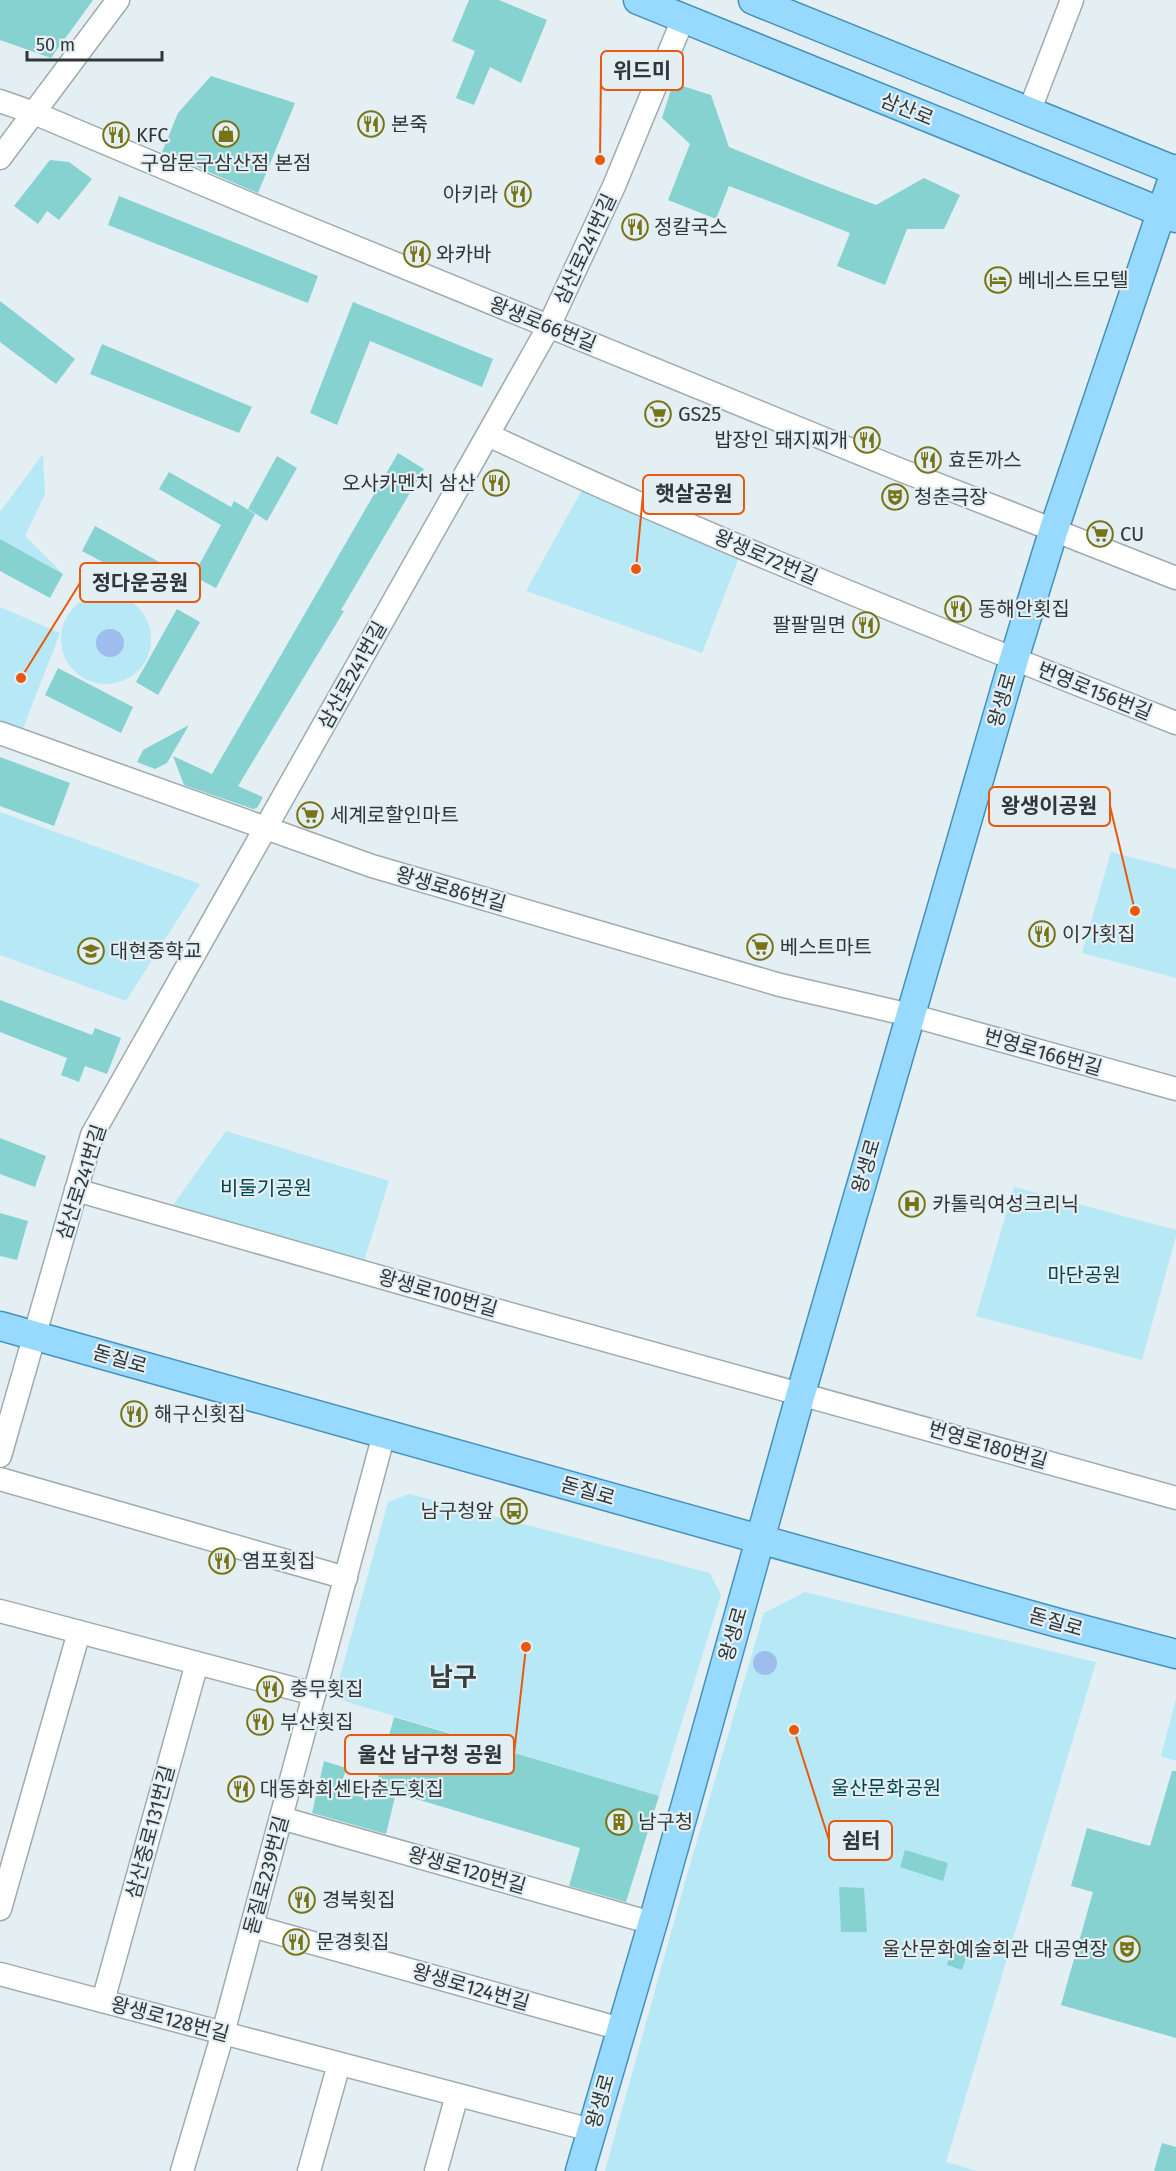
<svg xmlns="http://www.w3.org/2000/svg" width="1176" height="2171" font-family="'Fira Sans','Noto Sans KR',sans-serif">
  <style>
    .green { fill: #b7e8f5 }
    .water { fill: #9fbdec }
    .building { fill: #86d2d0 }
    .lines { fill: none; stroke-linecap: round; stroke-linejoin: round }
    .minor-casing { stroke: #9fabae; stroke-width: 25 }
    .major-casing { stroke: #4790b8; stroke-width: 31 }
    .minor { stroke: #fff; stroke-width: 22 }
    .major { stroke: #98d9fe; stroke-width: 28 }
    .labels { text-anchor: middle; stroke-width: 4.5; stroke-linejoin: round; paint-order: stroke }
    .street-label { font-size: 20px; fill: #313637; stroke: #e3eff3 }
    .poi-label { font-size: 20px; fill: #313637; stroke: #e3eff3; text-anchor: start }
    .park-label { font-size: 20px; fill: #004451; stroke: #e3eff3 }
    .district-label { font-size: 26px; font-weight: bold; fill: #353f41; stroke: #e3eff3 }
    .leader { fill: none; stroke: #e8590c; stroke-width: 2 }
    .callout-dot { fill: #e8590c; stroke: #e3eff3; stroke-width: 2 }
    .callout { fill: #e3eff3; stroke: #e8590c; stroke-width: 2 }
    .callout-label { font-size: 21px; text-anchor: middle; font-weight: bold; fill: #313637 }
  </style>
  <rect width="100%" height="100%" fill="#e3eff3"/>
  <g class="green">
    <polygon points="43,454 45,494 25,536 63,574 0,539 0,512"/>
    <polygon points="587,481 743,547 702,653 526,591"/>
    <circle cx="106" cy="639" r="45"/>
    <polygon points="0,607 60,633 22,731 0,723"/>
    <polygon points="0,812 200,884 126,1001 0,955"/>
    <polygon points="1111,852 1176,869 1176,978 1082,953"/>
    <polygon points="226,1131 389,1181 364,1261 173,1205"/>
    <polygon points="1014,1187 1176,1230 1176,1236 1142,1360 976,1316"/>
    <polygon points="409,1494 710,1573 721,1595 659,1796 334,1698 388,1502"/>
    <polygon points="805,1592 1096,1662 946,2162 977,2171 605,2171 685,1882 764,1613"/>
    <polygon points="1176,1699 1176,1761 1161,1756"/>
  </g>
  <g class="water">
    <circle cx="110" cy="643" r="14"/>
    <circle cx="765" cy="1663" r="12"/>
  </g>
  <g class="building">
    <polygon points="0,0 93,0 51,58 0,40"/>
    <polygon points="469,0 499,0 547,20 521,83 490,67 474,105 456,98 475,51 452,41"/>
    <polygon points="211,76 295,103 258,193 162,152 178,113"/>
    <polygon points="673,83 711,95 729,147 810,180 876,205 924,178 960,195 944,229 907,229 885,285 837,266 850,233 782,206 729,186 716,219 668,200 690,144 662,118"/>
    <polygon points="50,160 69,162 92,179 59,220 47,211 38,224 14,206"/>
    <polygon points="119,196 318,276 308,303 108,225"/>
    <polygon points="0,301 75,359 56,384 0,342"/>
    <polygon points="353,302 493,359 482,387 370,341 337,425 310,413"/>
    <polygon points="102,344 252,407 239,433 90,374"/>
    <polygon points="398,453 424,469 341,610 344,611 238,786 263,797 257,808 253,809 184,785 173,756 212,774"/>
    <polygon points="277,456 297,468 267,521 248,509"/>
    <polygon points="169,472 231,507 234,501 255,514 216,588 193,576 221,525 159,489"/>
    <polygon points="95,526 168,567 155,590 82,551"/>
    <polygon points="0,539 63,574 50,598 0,571"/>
    <polygon points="177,609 200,622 158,695 136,682"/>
    <polygon points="58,668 133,707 121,733 45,695"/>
    <polygon points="189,725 167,763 155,769 137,762 143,750"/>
    <polygon points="0,757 70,783 54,826 0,806"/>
    <polygon points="0,1000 92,1035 95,1028 121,1038 107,1074 85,1066 79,1082 61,1075 67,1058 0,1032"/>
    <polygon points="0,1138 46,1156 35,1187 0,1174"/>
    <polygon points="0,1213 28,1221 17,1260 0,1256"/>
    <polygon points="394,1717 659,1796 626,1902 569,1886 580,1848 396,1793 386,1834 312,1813 324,1761 346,1768 340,1791 372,1800"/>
    <polygon points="1172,1771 1176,1771 1176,2038 1061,2005 1093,1892 1071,1886 1087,1828 1150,1846"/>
    <polygon points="905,1850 948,1863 943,1881 900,1867"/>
    <polygon points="839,1887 864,1888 867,1932 841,1932"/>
    <polygon points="953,1944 969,1949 962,1970 947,1965"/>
    <polygon points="1162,2143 1176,2147 1176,2171 1154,2171"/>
  </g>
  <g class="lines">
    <g class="minor-casing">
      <g id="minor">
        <polyline points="0,101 34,113 262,209 898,469 1176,578"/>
        <polyline points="1029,112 1072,0"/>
        <polyline points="0,158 118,0"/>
        <path d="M 488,435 C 713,540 945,632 1176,723"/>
        <polyline points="0,733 372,866 780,985 910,1015 1176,1089"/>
        <polyline points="76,1190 485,1307 1176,1498"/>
        <polyline points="0,1456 92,1135 548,328 614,186 683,19"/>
        <polyline points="0,1479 346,1578"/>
        <polyline points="0,1611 314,1694"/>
        <polyline points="281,1818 652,1923"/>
        <polyline points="0,1909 79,1632"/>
        <polyline points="252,1926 621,2029"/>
        <polyline points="0,1974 591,2130"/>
        <polyline points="103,2001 197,1663"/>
        <polyline points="182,2171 223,2033 384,1434"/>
        <polyline points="309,2171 339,2064"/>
        <polyline points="436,2171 457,2095"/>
      </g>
    </g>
    <g class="major-casing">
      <g id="major">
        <polyline points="638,0 1176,218"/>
        <polyline points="753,0 1176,171"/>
        <polyline points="0,1326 1062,1624 1176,1654"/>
        <polyline points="580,2171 655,1915 801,1393 1014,659 1054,529 1176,169"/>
      </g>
    </g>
    <use href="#minor" class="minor"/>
    <use href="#major" class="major"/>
  </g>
  <defs>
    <g id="restaurant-ring" transform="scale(1.35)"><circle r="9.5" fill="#e3eff3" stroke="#787317" stroke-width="1.5"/><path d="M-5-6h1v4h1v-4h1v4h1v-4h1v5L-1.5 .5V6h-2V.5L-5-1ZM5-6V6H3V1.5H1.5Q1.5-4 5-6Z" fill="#787317"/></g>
    <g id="shop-ring" transform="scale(1.35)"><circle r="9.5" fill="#e3eff3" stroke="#787317" stroke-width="1.5"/><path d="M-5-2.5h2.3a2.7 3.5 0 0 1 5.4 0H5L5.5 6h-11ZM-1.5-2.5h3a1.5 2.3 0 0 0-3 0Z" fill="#787317"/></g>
    <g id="hotel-ring" transform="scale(1.35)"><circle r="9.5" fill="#e3eff3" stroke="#787317" stroke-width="1.5"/><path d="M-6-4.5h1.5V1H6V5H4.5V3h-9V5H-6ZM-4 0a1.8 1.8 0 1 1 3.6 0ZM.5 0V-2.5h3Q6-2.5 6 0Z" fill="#787317"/></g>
    <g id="supermarket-ring" transform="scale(1.35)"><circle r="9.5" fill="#e3eff3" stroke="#787317" stroke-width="1.5"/><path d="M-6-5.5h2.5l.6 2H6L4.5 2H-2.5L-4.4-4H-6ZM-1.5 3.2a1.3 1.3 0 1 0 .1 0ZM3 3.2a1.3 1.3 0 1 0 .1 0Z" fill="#787317"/></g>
    <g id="theatre-ring" transform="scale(1.35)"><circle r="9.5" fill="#e3eff3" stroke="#787317" stroke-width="1.5"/><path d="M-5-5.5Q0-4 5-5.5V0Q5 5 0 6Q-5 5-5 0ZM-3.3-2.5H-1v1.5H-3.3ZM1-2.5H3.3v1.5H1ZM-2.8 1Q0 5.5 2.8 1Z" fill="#787317"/></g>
    <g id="school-ring" transform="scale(1.35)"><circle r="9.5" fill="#e3eff3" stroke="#787317" stroke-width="1.5"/><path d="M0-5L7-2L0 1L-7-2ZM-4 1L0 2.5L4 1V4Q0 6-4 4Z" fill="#787317"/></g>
    <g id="hospital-ring" transform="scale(1.35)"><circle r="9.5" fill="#e3eff3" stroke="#787317" stroke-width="1.5"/><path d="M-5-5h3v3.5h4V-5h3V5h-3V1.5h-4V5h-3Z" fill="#787317"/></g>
    <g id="bus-ring" transform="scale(1.35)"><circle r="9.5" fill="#e3eff3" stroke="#787317" stroke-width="1.5"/><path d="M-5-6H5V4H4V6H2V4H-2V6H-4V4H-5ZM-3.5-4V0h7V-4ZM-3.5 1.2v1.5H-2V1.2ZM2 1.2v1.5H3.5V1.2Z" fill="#787317"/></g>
    <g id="building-ring" transform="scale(1.35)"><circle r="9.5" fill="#e3eff3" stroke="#787317" stroke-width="1.5"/><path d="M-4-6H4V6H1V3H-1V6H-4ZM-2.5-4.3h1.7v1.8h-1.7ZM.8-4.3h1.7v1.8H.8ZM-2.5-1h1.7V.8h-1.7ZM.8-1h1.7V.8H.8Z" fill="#787317"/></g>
  </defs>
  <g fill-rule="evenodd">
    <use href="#restaurant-ring" x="371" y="124"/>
    <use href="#shop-ring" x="226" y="134"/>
    <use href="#restaurant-ring" x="116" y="135"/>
    <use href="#restaurant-ring" x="518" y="194"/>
    <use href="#restaurant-ring" x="635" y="227"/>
    <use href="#restaurant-ring" x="417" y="254"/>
    <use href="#hotel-ring" x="998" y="280"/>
    <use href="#supermarket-ring" x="658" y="414"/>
    <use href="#restaurant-ring" x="867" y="440"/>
    <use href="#restaurant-ring" x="928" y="460"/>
    <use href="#restaurant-ring" x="496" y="483"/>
    <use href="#theatre-ring" x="895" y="497"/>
    <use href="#supermarket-ring" x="1100" y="534"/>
    <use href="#restaurant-ring" x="958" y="609"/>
    <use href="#restaurant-ring" x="866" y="625"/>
    <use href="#supermarket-ring" x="310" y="815"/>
    <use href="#restaurant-ring" x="1042" y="934"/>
    <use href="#supermarket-ring" x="760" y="947"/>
    <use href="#school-ring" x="91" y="951"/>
    <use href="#hospital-ring" x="912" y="1204"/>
    <use href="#restaurant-ring" x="134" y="1414"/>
    <use href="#bus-ring" x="514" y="1511"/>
    <use href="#restaurant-ring" x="222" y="1561"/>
    <use href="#restaurant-ring" x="270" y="1689"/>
    <use href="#restaurant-ring" x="260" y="1722"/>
    <use href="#restaurant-ring" x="241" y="1789"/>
    <use href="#building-ring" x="619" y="1822"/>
    <use href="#restaurant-ring" x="302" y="1900"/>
    <use href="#restaurant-ring" x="296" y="1942"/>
    <use href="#theatre-ring" x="1127" y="1949"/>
  </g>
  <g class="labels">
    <g class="street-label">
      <text transform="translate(907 109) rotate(22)" y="7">삼산로</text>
      <text transform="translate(585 249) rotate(-65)" y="7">삼산로241번길</text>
      <text transform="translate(543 324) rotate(22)" y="7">왕생로66번길</text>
      <text transform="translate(766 557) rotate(23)" y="7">왕생로72번길</text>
      <text transform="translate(352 675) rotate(-61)" y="7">삼산로241번길</text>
      <text transform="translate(1095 691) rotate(22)" y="7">번영로156번길</text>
      <text transform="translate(1002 700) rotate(-74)" y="7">왕생로</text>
      <text transform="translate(451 889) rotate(16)" y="7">왕생로86번길</text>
      <text transform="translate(1043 1052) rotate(16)" y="7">번영로166번길</text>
      <text transform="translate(866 1166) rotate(-74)" y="7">왕생로</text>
      <text transform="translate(81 1182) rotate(-72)" y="7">삼산로241번길</text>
      <text transform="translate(438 1293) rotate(16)" y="7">왕생로100번길</text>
      <text transform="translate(120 1359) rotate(16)" y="7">돋질로</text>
      <text transform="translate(988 1445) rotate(16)" y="7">번영로180번길</text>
      <text transform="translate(588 1491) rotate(16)" y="7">돋질로</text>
      <text transform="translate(1056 1622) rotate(16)" y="7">돋질로</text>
      <text transform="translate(733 1634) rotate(-74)" y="7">왕생로</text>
      <text transform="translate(150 1832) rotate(-75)" y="7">삼산중로131번길</text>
      <text transform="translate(467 1870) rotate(16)" y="7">왕생로120번길</text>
      <text transform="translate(266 1875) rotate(-75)" y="7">돋질로239번길</text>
      <text transform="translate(471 1987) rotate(16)" y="7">왕생로124번길</text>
      <text transform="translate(170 2019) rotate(15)" y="7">왕생로128번길</text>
      <text transform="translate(600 2101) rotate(-74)" y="7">왕생로</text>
    </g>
    <g class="poi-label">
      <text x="391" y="131">본죽</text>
      <text x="136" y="142">KFC</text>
      <text x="226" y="170" text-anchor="middle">구암문구삼산점 본점</text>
      <text x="498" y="201" text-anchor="end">아키라</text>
      <text x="654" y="234">정칼국스</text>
      <text x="436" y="261">와카바</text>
      <text x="1018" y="287">베네스트모텔</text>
      <text x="678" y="421">GS25</text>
      <text x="848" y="447" text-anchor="end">밥장인 돼지찌개</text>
      <text x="948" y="467">효돈까스</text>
      <text x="476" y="490" text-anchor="end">오사카멘치 삼산</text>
      <text x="914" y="504">청춘극장</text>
      <text x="1120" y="541">CU</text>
      <text x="978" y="616">동해안횟집</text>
      <text x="846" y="632" text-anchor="end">팔팔밀면</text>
      <text x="330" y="822">세계로할인마트</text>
      <text x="1062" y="941">이가횟집</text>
      <text x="780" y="954">베스트마트</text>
      <text x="110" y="958">대현중학교</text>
      <text x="932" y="1211">카톨릭여성크리닉</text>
      <text x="154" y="1421">해구신횟집</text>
      <text x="494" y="1518" text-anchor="end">남구청앞</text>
      <text x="242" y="1568">염포횟집</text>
      <text x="290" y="1696">충무횟집</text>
      <text x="280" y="1729">부산횟집</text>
      <text x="260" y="1796">대동화회센타춘도횟집</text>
      <text x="638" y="1829">남구청</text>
      <text x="322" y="1907">경북횟집</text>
      <text x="316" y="1949">문경횟집</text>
      <text x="1108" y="1956" text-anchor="end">울산문화예술회관 대공연장</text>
    </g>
    <g class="park-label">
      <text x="266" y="1195">비둘기공원</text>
      <text x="1084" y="1282">마단공원</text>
      <text x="886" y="1795">울산문화공원</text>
    </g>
    <g class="district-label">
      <text x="453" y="1686">남구</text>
    </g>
  </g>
  <path class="leader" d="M600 160L601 71M636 569L643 494M21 678L80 583M1135 911L1110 806M526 1647L514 1754M794 1730L829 1840"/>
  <g class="callout-dot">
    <circle cx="600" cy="160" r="6"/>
    <circle cx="636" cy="569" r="6"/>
    <circle cx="21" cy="678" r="6"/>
    <circle cx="1135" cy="911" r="6"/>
    <circle cx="526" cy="1647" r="6"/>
    <circle cx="794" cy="1730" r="6"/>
  </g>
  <g class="callout">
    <rect x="601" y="51" width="82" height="39" rx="6"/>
    <rect x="643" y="475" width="101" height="39" rx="6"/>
    <rect x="80" y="563" width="120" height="39" rx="6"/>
    <rect x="989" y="787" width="121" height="39" rx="6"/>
    <rect x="345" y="1735" width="169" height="39" rx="6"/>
    <rect x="829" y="1821" width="63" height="39" rx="6"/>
  </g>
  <g class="callout-label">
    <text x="642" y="78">위드미</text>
    <text x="694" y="501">햇살공원</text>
    <text x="140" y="590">정다운공원</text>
    <text x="1049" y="813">왕생이공원</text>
    <text x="430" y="1762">울산 남구청 공원</text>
    <text x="861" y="1848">쉼터</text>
  </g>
  <path d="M27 51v9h135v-9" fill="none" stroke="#313637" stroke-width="3"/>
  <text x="36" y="51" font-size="18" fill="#313637" stroke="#e3eff3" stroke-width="4.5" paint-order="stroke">50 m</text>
</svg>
